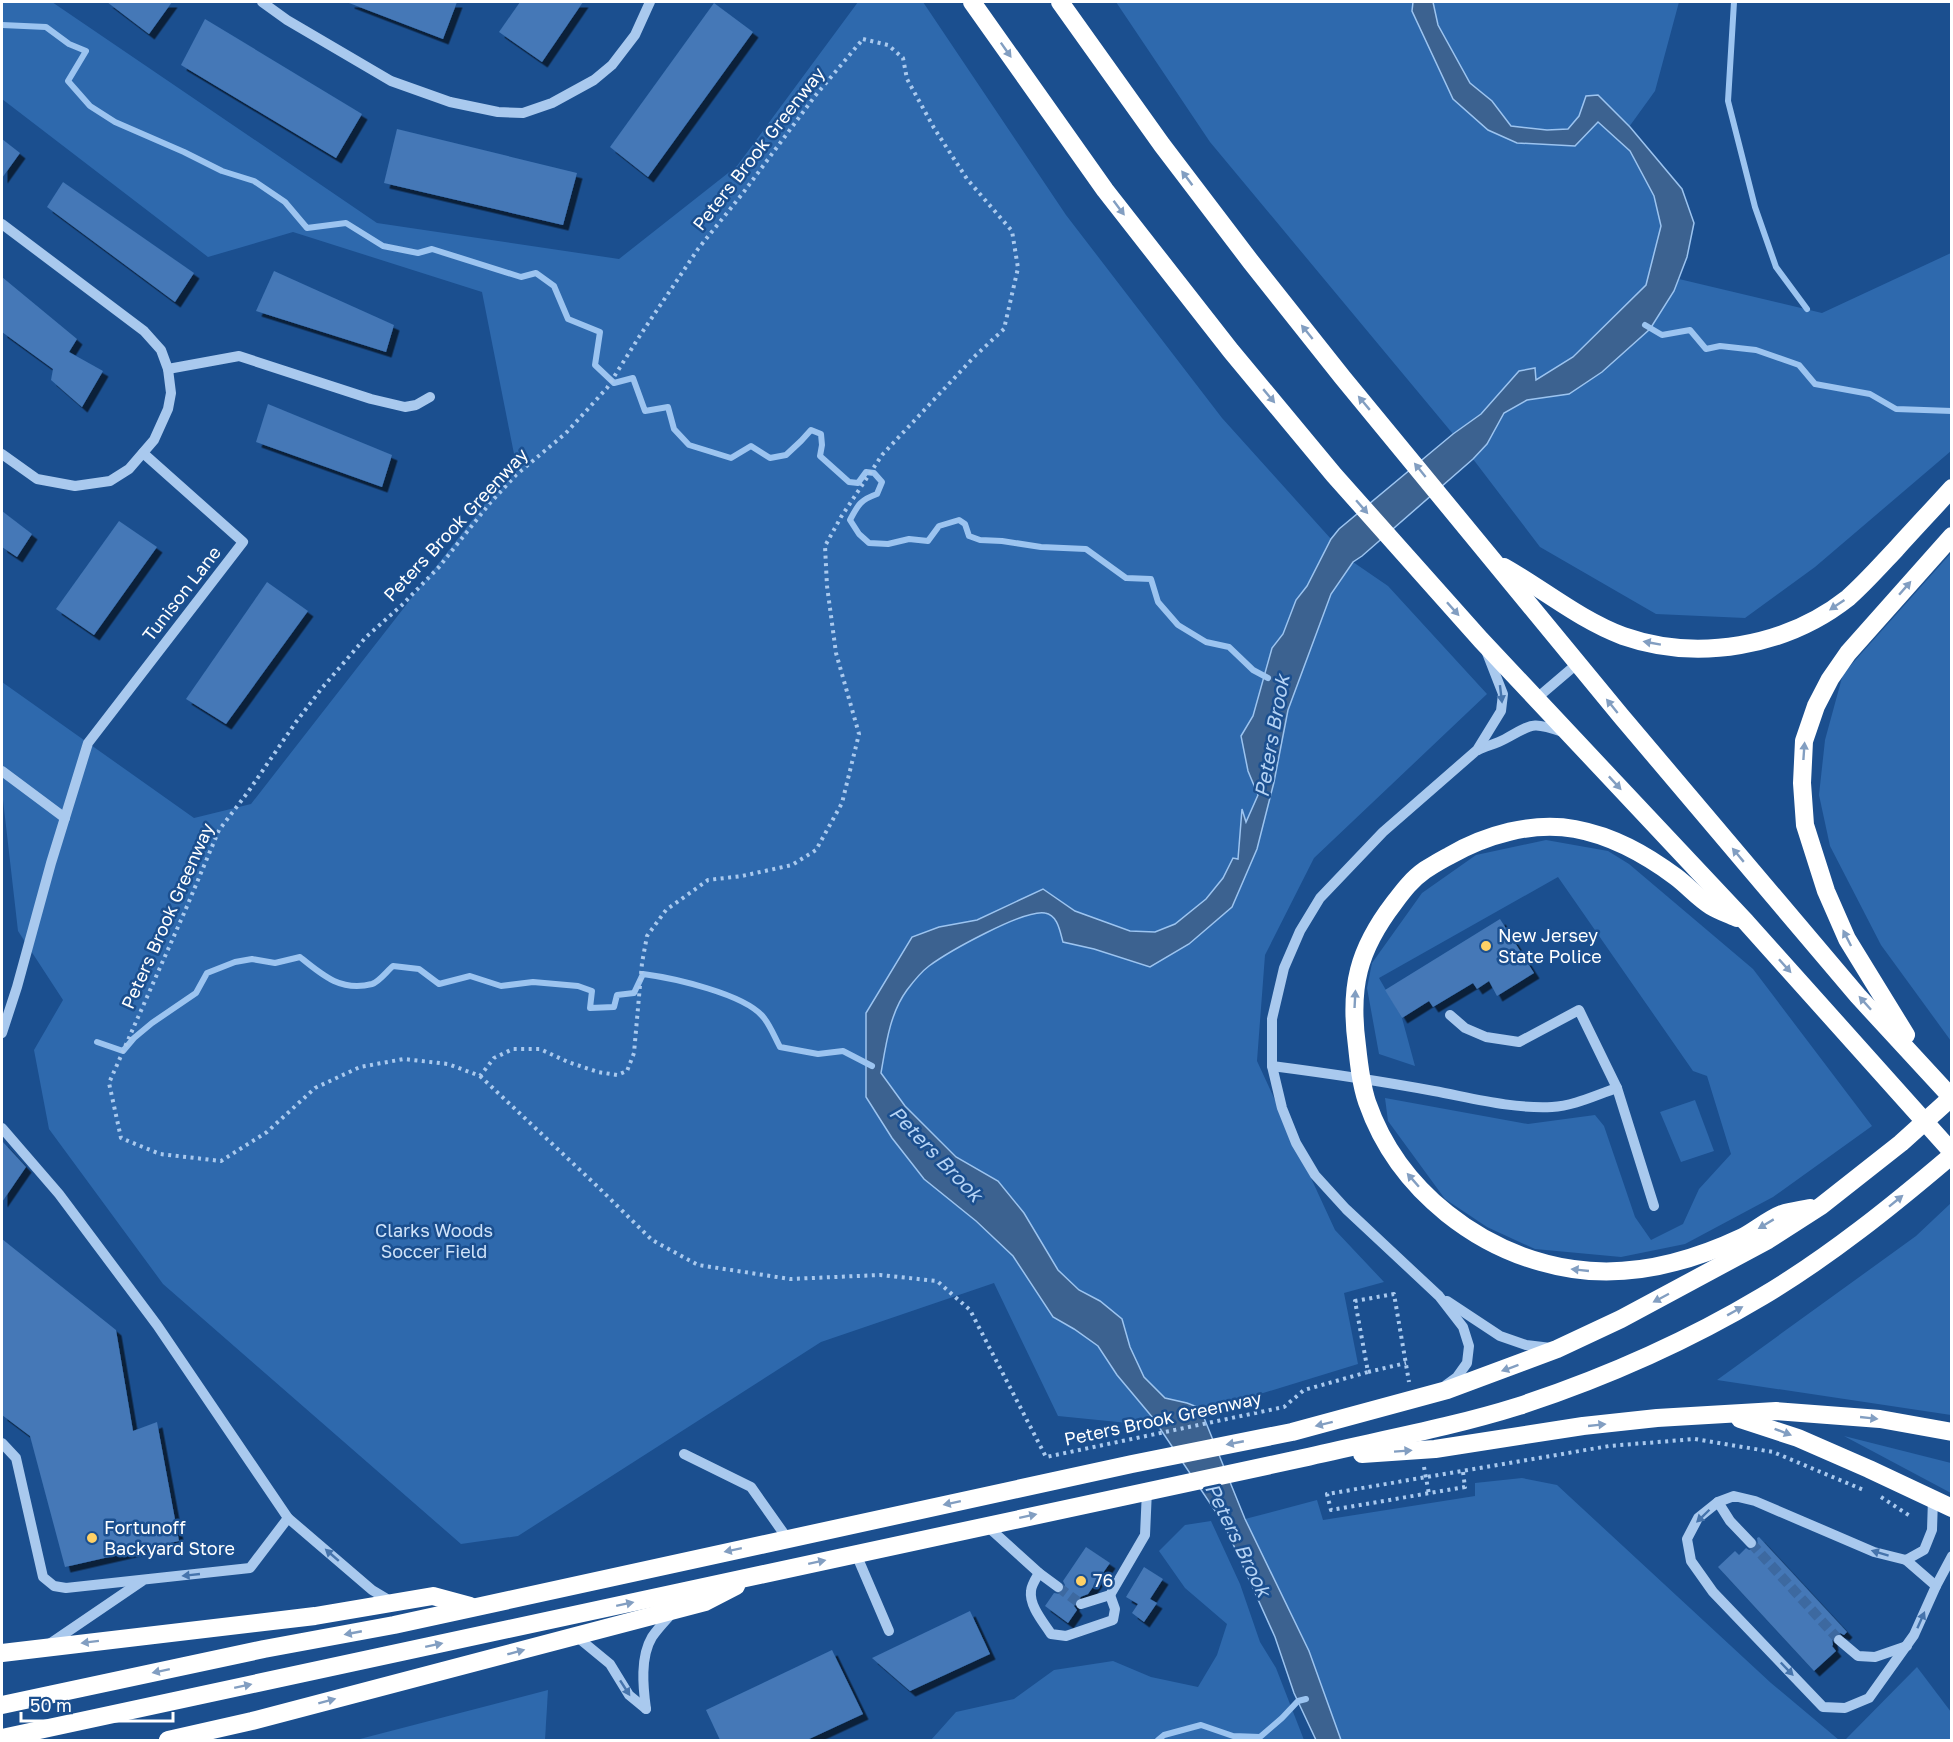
<svg xmlns="http://www.w3.org/2000/svg" width="1953" height="1742" font-family="'Golos Text',sans-serif">
  <style>
    .green { fill: #2e69ad }
    .water { fill: #3c6290; stroke: #9cc4f0; stroke-width: 1.5 }
    .lines { fill: none; stroke-linecap: round; stroke-linejoin: round }
    .stream { stroke: #9cc4f0; stroke-width: 6 }
    .building { fill: #4478b7; filter: url(#shadow) }
    .minor-tunnel { stroke: #3d69a0; stroke-width: 10; stroke-dasharray: 10 5; stroke-linecap: butt }
    .path { stroke: #a9c9ee; stroke-width: 4; stroke-dasharray: 3 4.5; stroke-linecap: butt }
    .minor { stroke: #a9c9ee; stroke-width: 10 }
    .highway { stroke: #fff; stroke-width: 18 }
    .oneway { fill: #829ec1 }
    .oneway2 { fill: #4674ac }
    .poi-dot { fill: #ffd166; stroke: #1b4f8f; stroke-width: 2 }
    .labels { text-anchor: middle; stroke-width: 5; stroke-linejoin: round; paint-order: stroke }
    .street-label { font-size: 18px; fill: #fff; stroke: #1b4f8f }
    .poi-label { font-size: 18px; fill: #fff; stroke: #1b4f8f; text-anchor: start }
    .park-label { font-size: 18px; fill: #cfe3fa; stroke: #1b4f8f }
    .water-label { font-size: 20px; font-style: italic; fill: #b5d3f5; stroke: #1b4f8f }
  </style>
  <defs>
    <filter id="shadow"><feDropShadow dx="5.5" dy="5.5" stdDeviation="0" flood-color="#0009"/></filter>
  </defs>
  <rect width="100%" height="100%" fill="#1b4f8f"/>
  <g class="green">
    <polygon points="2,2 52,2 377,223 619,259 737,166 858,2 923,2 1066,215 1222,418 1331,539 1307,586 1296,600 1283,634 1272,648 1253,716 1241,736 1248,771 1258,795 1246,823 1242,812 1238,859 1233,858 1223,878 1206,899 1175,924 1155,932 1129,931 1075,911 1043,889 977,920 939,927 878,995 867,1013 866,1097 976,1222 1013,1256 1053,1317 1074,1329 1098,1346 1117,1375 1153,1418 1128,1423 1058,1416 994,1283 821,1342 518,1536 461,1544 163,1284 49,1129 34,1050 63,1000 18,931 2,791 2,682 194,818 251,804 516,464 482,292 293,232 208,257 2,99"/>
    <polygon points="1116,2 1413,2 1412,11 1517,143 1597,122 1630,151 1654,196 1661,226 1646,285 1573,357 1536,380 1519,371 1481,414 1453,434 1210,142"/>
    <polygon points="1433,2 1679,2 1655,91 1629,127 1598,95 1586,97 1579,116 1568,129 1547,130 1511,126 1492,101 1470,83 1438,25"/>
    <polygon points="1951,253 1951,451 1815,567 1745,618 1656,614 1540,547 1473,459 1487,444 1503,413 1527,400 1569,394 1602,372 1650,329 1674,291 1679,279 1822,313"/>
    <polygon points="1951,553 1951,1041 1881,945 1830,846 1819,795 1825,740 1843,674"/>
    <path d="M 1353,562 L 1388,586 L 1487,694 L 1314,858 L 1265,955 L 1257,1061 L 1335,1230 L 1384,1282 L 1344,1293 L 1358,1364 L 1247,1398 L 1200,1408 L 1187,1403 L 1165,1398 L 1144,1377 L 1130,1347 L 1122,1319 L 1100,1301 L 1079,1290 L 1058,1270 L 1024,1213 L 998,1181 L 956,1157 L 905,1106 L 881,1073 C 886,1045 890,1014 907,990 C 913,982 921,972 929,966 C 948,952 1024,909 1045,913 C 1058,915 1060,932 1063,942 L 1094,949 L 1150,967 L 1232,907 L 1257,848 L 1274,782 L 1288,710 L 1331,594 Z"/>
    <polygon points="1546,840 1608,851 1629,864 1753,969 1872,1126 1773,1197 1685,1244 1621,1257 1535,1249 1487,1227 1445,1199 1388,1121 1385,1098 1528,1124 1595,1115 1604,1126 1635,1217 1651,1240 1683,1224 1699,1189 1731,1154 1707,1076 1693,1071 1558,877 1379,978 1402,1018 1415,1066 1379,1054 1367,988 1372,963 1422,893 1476,855"/>
    <polygon points="1695,1100 1714,1151 1681,1162 1660,1112"/>
    <polygon points="1951,1203 1951,1415 1717,1380 1916,1236"/>
    <polygon points="1844,1436 1951,1463 1951,1493"/>
    <polygon points="1522,1478 1557,1485 1771,1683 1839,1740 1341,1740 1309,1651 1245,1519 1317,1500 1323,1520 1475,1496 1475,1483"/>
    <polygon points="1211,1521 1240,1584 1260,1642 1276,1668 1304,1740 931,1740 956,1712 1014,1699 1054,1670 1113,1661 1151,1677 1198,1687 1217,1655 1227,1624 1185,1588 1159,1551 1185,1525"/>
    <polygon points="1917,1667 1951,1712 1951,1740 1845,1740"/>
    <polygon points="548,1690 545,1740 356,1740"/>
  </g>
  <path class="water" d="M 1413,2 L 1433,2 L 1438,25 L 1470,83 L 1492,101 L 1511,126 L 1547,130 L 1568,129 L 1579,116 L 1586,96 L 1598,95 L 1630,127 L 1682,189 L 1694,223 L 1687,257 L 1674,291 L 1650,329 L 1602,372 L 1569,394 L 1527,400 L 1504,413 L 1487,444 L 1473,459 L 1362,556 L 1353,562 L 1331,594 L 1288,710 L 1274,782 L 1257,849 L 1232,907 L 1189,944 L 1150,967 L 1094,949 L 1063,942 C 1060,932 1058,915 1045,913 C 1024,909 948,952 929,966 C 921,972 913,982 907,990 C 890,1013 886,1044 881,1073 L 905,1106 L 956,1157 L 998,1181 L 1024,1213 L 1058,1270 L 1079,1290 L 1100,1301 L 1122,1319 L 1130,1347 L 1144,1377 L 1165,1398 L 1187,1403 L 1200,1408 L 1245,1519 L 1309,1651 L 1341,1740 L 1316,1740 L 1294,1693 L 1275,1637 L 1224,1524 L 1153,1418 L 1117,1375 L 1098,1346 L 1074,1329 L 1053,1317 L 1013,1256 L 976,1221 L 924,1179 L 892,1138 L 866,1097 L 866,1013 L 912,937 L 939,927 L 977,920 L 1043,889 L 1075,911 L 1130,931 L 1155,932 L 1175,924 L 1206,899 L 1223,878 L 1233,858 L 1238,859 L 1242,809 L 1246,822 L 1258,795 L 1248,771 L 1241,736 L 1253,716 L 1272,648 L 1283,634 L 1296,600 L 1307,586 L 1331,539 L 1339,529 L 1453,434 L 1481,414 L 1519,371 L 1535,368 L 1536,380 L 1573,357 L 1646,285 L 1661,226 L 1654,196 L 1630,151 L 1598,122 L 1575,146 L 1517,143 L 1488,130 L 1453,99 L 1412,11 Z"/>
  <g class="lines">
    <g class="stream">
      <polyline points="1734,2 1728,101 1755,207 1776,267 1807,309"/>
      <path d="M 2,25 L 46,27 L 69,44 L 86,51 L 68,81 L 90,106 L 115,122 L 184,152 L 222,171 L 254,181 L 285,202 L 307,228 L 346,223 L 383,246 L 418,253 L 432,249 L 521,277 L 536,273 L 554,286 L 568,319 L 600,332 L 595,365 L 614,383 L 633,378 L 645,411 L 668,407 L 674,429 L 689,445 L 731,458 L 751,446 L 770,458 L 786,455 L 801,441 L 811,430 L 821,434 L 822,445 L 820,456 L 849,482 L 858,483 L 866,472 L 874,473 L 882,482 L 877,494 C 860,500 858,505 850,520 L 859,534 L 869,543 L 888,544 L 909,539 L 928,541 L 939,526 L 959,520 L 965,524 L 969,536 L 980,540 L 1002,541 L 1041,547 L 1086,549 L 1126,578 L 1151,579 L 1158,602 L 1178,625 L 1206,642 L 1229,647 L 1253,670 L 1268,678"/>
      <polyline points="1645,325 1662,335 1690,330 1706,349 1720,346 1756,350 1799,365 1815,384 1870,394 1896,409 1952,411"/>
      <path d="M 97,1042 L 123,1051 L 134,1038 L 152,1023 L 196,993 L 207,973 L 235,962 L 252,959 L 275,963 L 300,957 C 322,975 341,992 372,984 C 379,982 387,971 393,966 L 419,969 L 439,984 L 470,976 L 501,986 L 533,982 L 578,986 L 592,991 L 590,1008 L 614,1007 L 617,995 L 634,993 L 643,974 C 673,978 746,994 764,1018 C 771,1027 775,1038 780,1047 L 818,1054 L 843,1051 L 872,1066"/>
      <polyline points="1158,1740 1164,1735 1201,1725 1233,1736 1260,1737 1282,1718 1298,1701 1306,1699"/>
    </g>
  </g>
  <g class="building">
    <polygon points="107,2 172,2 149,34"/>
    <polygon points="349,2 457,2 443,39 349,3"/>
    <polygon points="520,2 583,2 542,62 499,32"/>
    <polygon points="714,3 753,32 648,177 610,147"/>
    <polygon points="205,19 362,114 336,158 181,65"/>
    <polygon points="397,129 577,173 563,225 384,183"/>
    <polygon points="2,139 20,153 2,178"/>
    <polygon points="63,182 194,273 175,302 47,207"/>
    <polygon points="274,271 394,325 386,352 256,311"/>
    <polygon points="2,277 77,339 69,352 103,371 82,407 51,380 53,369 2,332"/>
    <polygon points="268,404 392,455 382,487 256,442"/>
    <polygon points="2,511 32,534 17,557 2,547"/>
    <polygon points="119,521 157,547 94,635 56,609"/>
    <polygon points="267,582 308,611 226,724 186,699"/>
    <polygon points="1500,919 1534,973 1497,996 1489,981 1477,989 1473,983 1433,1007 1429,1001 1402,1018 1385,990"/>
    <polygon points="2,1141 26,1167 2,1202"/>
    <polygon points="2,1239 116,1330 133,1431 157,1422 179,1541 65,1567 30,1436 2,1415"/>
    <polygon points="1759,1537 1847,1632 1844,1635 1840,1633 1834,1635 1832,1639 1833,1645 1832,1646 1836,1651 1814,1671 1718,1567 1735,1551 1739,1555 1746,1548 1749,1550 1756,1549 1758,1545 1757,1538"/>
    <polygon points="1086,1547 1110,1563 1088,1594 1075,1599 1074,1606 1077,1610 1068,1623 1045,1606 1054,1593 1060,1594 1064,1591 1065,1585 1063,1581"/>
    <polygon points="1144,1567 1163,1579 1150,1599 1157,1603 1144,1622 1132,1613 1138,1604 1126,1597"/>
    <polygon points="970,1611 990,1654 910,1691 872,1658"/>
    <polygon points="832,1650 863,1714 807,1740 720,1740 706,1710"/>
  </g>
  <g class="lines">
    <g class="minor-tunnel">
      <polyline points="1751,1543 1839,1640"/>
      <polyline points="1058,1587 1081,1604"/>
    </g>
    <g class="path">
      <polygon points="863,39 888,45 903,58 907,79 934,128 967,179 1012,231 1018,268 1004,329 975,356 882,455 841,517 825,546 827,586 836,653 859,734 842,803 816,850 792,865 742,876 708,880 666,910 647,936 642,963 634,1053 627,1071 617,1075 598,1072 568,1062 540,1049 513,1049 494,1058 480,1076 448,1064 404,1059 360,1067 315,1088 267,1132 221,1161 160,1154 121,1138 109,1083 185,911 219,830 248,792 296,722 322,688 366,637 402,605 439,567 490,503 516,475 566,433 607,388 639,337 698,249 743,193 815,96"/>
      <polyline points="480,1076 597,1186 652,1240 698,1265 790,1279 880,1275 937,1281 970,1310 1046,1457 1284,1407 1304,1390 1368,1372 1355,1301 1394,1294 1409,1382"/>
      <polyline points="1368,1372 1406,1363"/>
      <polyline points="1424,1467 1429,1494"/>
      <polyline points="1463,1472 1465,1487 1331,1510 1327,1494 1609,1446 1695,1439 1773,1452 1866,1491"/>
      <polyline points="1881,1497 1910,1516"/>
    </g>
    <g class="minor">
      <polyline points="262,2 287,20 391,81 450,102 498,112 523,113 552,103 594,80 612,65 635,35 650,2"/>
      <polyline points="2,224 144,331 161,350 168,369 171,393 168,409 154,440 129,469 110,481 75,486 37,479 2,454"/>
      <polyline points="168,369 239,356 371,399 405,407 416,405 430,397"/>
      <polyline points="1537,698 1578,663"/>
      <path d="M 1478,750 C 1486,746 1496,744 1505,739 C 1533,724 1531,721 1563,732"/>
      <polyline points="2,771 65,818"/>
      <polyline points="1450,1015 1465,1028 1486,1037 1519,1042 1579,1010 1617,1088"/>
      <polyline points="2,1033 17,987 51,863 88,743 243,542 143,453"/>
      <path d="M 1272,1066 C 1326,1073 1380,1081 1434,1091 C 1472,1098 1513,1109 1552,1107 C 1574,1106 1596,1095 1617,1088 L 1654,1206"/>
      <polyline points="2,1128 59,1194 157,1325 288,1518 250,1568 66,1588 54,1586 43,1577 16,1458 2,1443"/>
      <polyline points="1447,1301 1500,1336 1526,1345 1551,1348"/>
      <polyline points="1446,1385 1457,1377 1467,1363 1469,1346 1463,1327 1439,1296 1346,1209 1315,1175 1296,1143 1282,1108 1272,1066 1272,1019 1284,968 1300,931 1320,898 1383,832 1477,750 1501,711 1503,694 1487,653"/>
      <polyline points="684,1454 751,1487 787,1538"/>
      <polyline points="1933,1499 1932,1530 1924,1550 1906,1560 1874,1552 1755,1501 1734,1496 1718,1502 1698,1518 1687,1539 1691,1561 1713,1592 1823,1707 1845,1708 1869,1698 1914,1635 1936,1586 1952,1556"/>
      <polyline points="1718,1502 1730,1521 1751,1543"/>
      <polyline points="288,1518 372,1590 392,1602"/>
      <polyline points="986,1525 1039,1573 1058,1587"/>
      <polyline points="856,1554 889,1631"/>
      <polyline points="1906,1560 1936,1586"/>
      <path d="M 1039,1573 C 1036,1578 1031,1586 1031,1591 C 1029,1606 1044,1623 1051,1634 L 1066,1636 L 1113,1620 L 1115,1609 L 1110,1595"/>
      <polyline points="1081,1604 1110,1595 1145,1535 1147,1490"/>
      <polyline points="576,1636 610,1664 629,1695 646,1709"/>
      <polyline points="1839,1640 1858,1656 1875,1657 1907,1646"/>
      <polyline points="48,1645 142,1581"/>
      <path d="M 646,1709 C 643,1687 640,1657 652,1637 C 658,1628 667,1619 674,1611"/>
    </g>
    <g class="highway">
      <polyline points="972,2 1105,190 1231,351 1334,475 1481,640 1746,922 1952,1152"/>
      <polyline points="1060,2 1162,145 1251,262 1343,378 1621,716 1858,996 1952,1098"/>
      <path d="M 1504,567 C 1543,589 1580,620 1623,636 C 1697,662 1786,647 1848,598 C 1865,583 1880,566 1896,549 C 1914,529 1933,509 1952,488"/>
      <path d="M 1737,918 C 1729,914 1719,911 1711,906 C 1698,898 1688,886 1676,877 C 1645,854 1613,836 1575,829 C 1533,821 1485,835 1449,856 C 1441,860 1433,865 1425,870 C 1412,879 1403,891 1394,903 C 1358,950 1349,987 1357,1046 C 1359,1065 1361,1084 1367,1102 C 1398,1191 1481,1255 1573,1269 C 1632,1278 1690,1262 1743,1237 C 1756,1230 1769,1219 1782,1214 C 1791,1211 1801,1210 1810,1208"/>
      <polyline points="1906,1035 1847,939 1826,891 1805,825 1802,783 1804,741 1816,706 1830,679 1848,653 1952,536"/>
      <polyline points="1740,1419 1798,1438 1869,1469 1952,1508"/>
      <polyline points="1362,1454 1435,1449 1583,1426 1657,1418 1776,1411 1880,1419 1952,1432"/>
      <polyline points="2,1653 315,1616 433,1596 470,1606"/>
      <polyline points="2,1705 264,1649 394,1625 1132,1464 1292,1432 1447,1390 1557,1349 1621,1319 1768,1240 1821,1206 1901,1143 1952,1097"/>
      <path d="M 2,1738 L 1303,1458 C 1375,1441 1449,1428 1519,1406 C 1604,1378 1686,1342 1763,1296 C 1830,1256 1892,1206 1952,1155"/>
      <polyline points="168,1740 252,1721 705,1602 736,1586"/>
    </g>
  </g>
  <defs><path id="oneway-solid" d="M-6-.8H1V-3.2L6.5 0L1 3.2V.8H-6Z" transform="scale(1.5)"/></defs>
  <g class="oneway">
    <use href="#oneway-solid" transform="translate(1006 50) rotate(55)"/>
    <use href="#oneway-solid" transform="translate(1187 178) rotate(-127)"/>
    <use href="#oneway-solid" transform="translate(1119 208) rotate(53)"/>
    <use href="#oneway-solid" transform="translate(1307 332) rotate(-129)"/>
    <use href="#oneway-solid" transform="translate(1269 396) rotate(50)"/>
    <use href="#oneway-solid" transform="translate(1364 403) rotate(-130)"/>
    <use href="#oneway-solid" transform="translate(1420 470) rotate(-129)"/>
    <use href="#oneway-solid" transform="translate(1362 507) rotate(49)"/>
    <use href="#oneway-solid" transform="translate(1905 588) rotate(-49)"/>
    <use href="#oneway-solid" transform="translate(1837 605) rotate(146)"/>
    <use href="#oneway-solid" transform="translate(1453 609) rotate(48)"/>
    <use href="#oneway-solid" transform="translate(1652 643) rotate(-170)"/>
    <use href="#oneway-solid" transform="translate(1612 706) rotate(-129)"/>
    <use href="#oneway-solid" transform="translate(1804 751) rotate(-86)"/>
    <use href="#oneway-solid" transform="translate(1615 783) rotate(47)"/>
    <use href="#oneway-solid" transform="translate(1738 855) rotate(-130)"/>
    <use href="#oneway-solid" transform="translate(1847 938) rotate(-117)"/>
    <use href="#oneway-solid" transform="translate(1785 966) rotate(48)"/>
    <use href="#oneway-solid" transform="translate(1355 999) rotate(-87)"/>
    <use href="#oneway-solid" transform="translate(1865 1003) rotate(-132)"/>
    <use href="#oneway-solid" transform="translate(1413 1180) rotate(-131)"/>
    <use href="#oneway-solid" transform="translate(1896 1201) rotate(-39)"/>
    <use href="#oneway-solid" transform="translate(1766 1224) rotate(149)"/>
    <use href="#oneway-solid" transform="translate(1580 1270) rotate(-174)"/>
    <use href="#oneway-solid" transform="translate(1661 1298) rotate(152)"/>
    <use href="#oneway-solid" transform="translate(1735 1311) rotate(-29)"/>
    <use href="#oneway-solid" transform="translate(1510 1368) rotate(160)"/>
    <use href="#oneway-solid" transform="translate(1869 1418) rotate(6)"/>
    <use href="#oneway-solid" transform="translate(1324 1424) rotate(166)"/>
    <use href="#oneway-solid" transform="translate(1597 1425) rotate(-6)"/>
    <use href="#oneway-solid" transform="translate(1783 1432) rotate(21)"/>
    <use href="#oneway-solid" transform="translate(1235 1443) rotate(169)"/>
    <use href="#oneway-solid" transform="translate(1403 1451) rotate(-4)"/>
    <use href="#oneway-solid" transform="translate(952 1503) rotate(168)"/>
    <use href="#oneway-solid" transform="translate(1028 1516) rotate(-12)"/>
    <use href="#oneway-solid" transform="translate(733 1550) rotate(168)"/>
    <use href="#oneway-solid" transform="translate(817 1562) rotate(-12)"/>
    <use href="#oneway-solid" transform="translate(625 1604) rotate(-12)"/>
    <use href="#oneway-solid" transform="translate(353 1633) rotate(169)"/>
    <use href="#oneway-solid" transform="translate(90 1642) rotate(173)"/>
    <use href="#oneway-solid" transform="translate(434 1645) rotate(-12)"/>
    <use href="#oneway-solid" transform="translate(516 1652) rotate(-15)"/>
    <use href="#oneway-solid" transform="translate(161 1671) rotate(168)"/>
    <use href="#oneway-solid" transform="translate(243 1686) rotate(-12)"/>
    <use href="#oneway-solid" transform="translate(327 1701) rotate(-15)"/>
  </g>
  <g class="oneway2">
    <use href="#oneway-solid" transform="translate(1501 694) rotate(83)"/>
    <use href="#oneway-solid" transform="translate(1703 1516) rotate(136)"/>
    <use href="#oneway-solid" transform="translate(1880 1553) rotate(-163)"/>
    <use href="#oneway-solid" transform="translate(332 1555) rotate(-139)"/>
    <use href="#oneway-solid" transform="translate(191 1575) rotate(174)"/>
    <use href="#oneway-solid" transform="translate(1921 1620) rotate(-66)"/>
    <use href="#oneway-solid" transform="translate(1787 1669) rotate(46)"/>
    <use href="#oneway-solid" transform="translate(625 1688) rotate(57)"/>
  </g>
  <g class="poi-dot">
    <circle cx="1486" cy="946" r="6"/>
    <circle cx="92" cy="1538" r="6"/>
    <circle cx="1081" cy="1581" r="6"/>
  </g>
  <g class="labels">
    <g class="street-label">
      <text transform="translate(759 149) rotate(-52)" y="6">Peters Brook Greenway</text>
      <text transform="translate(456 525) rotate(-47)" y="6">Peters Brook Greenway</text>
      <text transform="translate(182 594) rotate(-52)" y="6">Tunison Lane</text>
      <text transform="translate(168 916) rotate(-66)" y="6">Peters Brook Greenway</text>
      <text transform="translate(1163 1419) rotate(-12)" y="6">Peters Brook Greenway</text>
    </g>
    <g class="poi-label">
      <text x="1498" y="942">New Jersey<tspan x="1498" dy="21">State Police</tspan></text>
      <text x="104" y="1534">Fortunoff<tspan x="104" dy="21">Backyard Store</tspan></text>
      <text x="1093" y="1587">76</text>
    </g>
    <g class="park-label">
      <text x="434" y="1237">Clarks Woods<tspan x="434" dy="21">Soccer Field</tspan></text>
    </g>
    <g class="water-label">
      <text transform="translate(1272 736) rotate(-80)" y="7">Peters Brook</text>
      <text transform="translate(936 1154) rotate(46)" y="7">Peters Brook</text>
      <text transform="translate(1238 1540) rotate(64)" y="7">Peters Brook</text>
    </g>
  </g>
  <rect width="1953" height="1742" fill="none" stroke="#ffffff" stroke-width="6"/>
  <path d="M21 1712v9h152v-9" fill="none" stroke="#ffffff" stroke-width="3"/>
  <text x="30" y="1712" font-size="18" fill="#ffffff" stroke="#1b4f8f" stroke-width="4.5" paint-order="stroke">50 m</text>
</svg>
